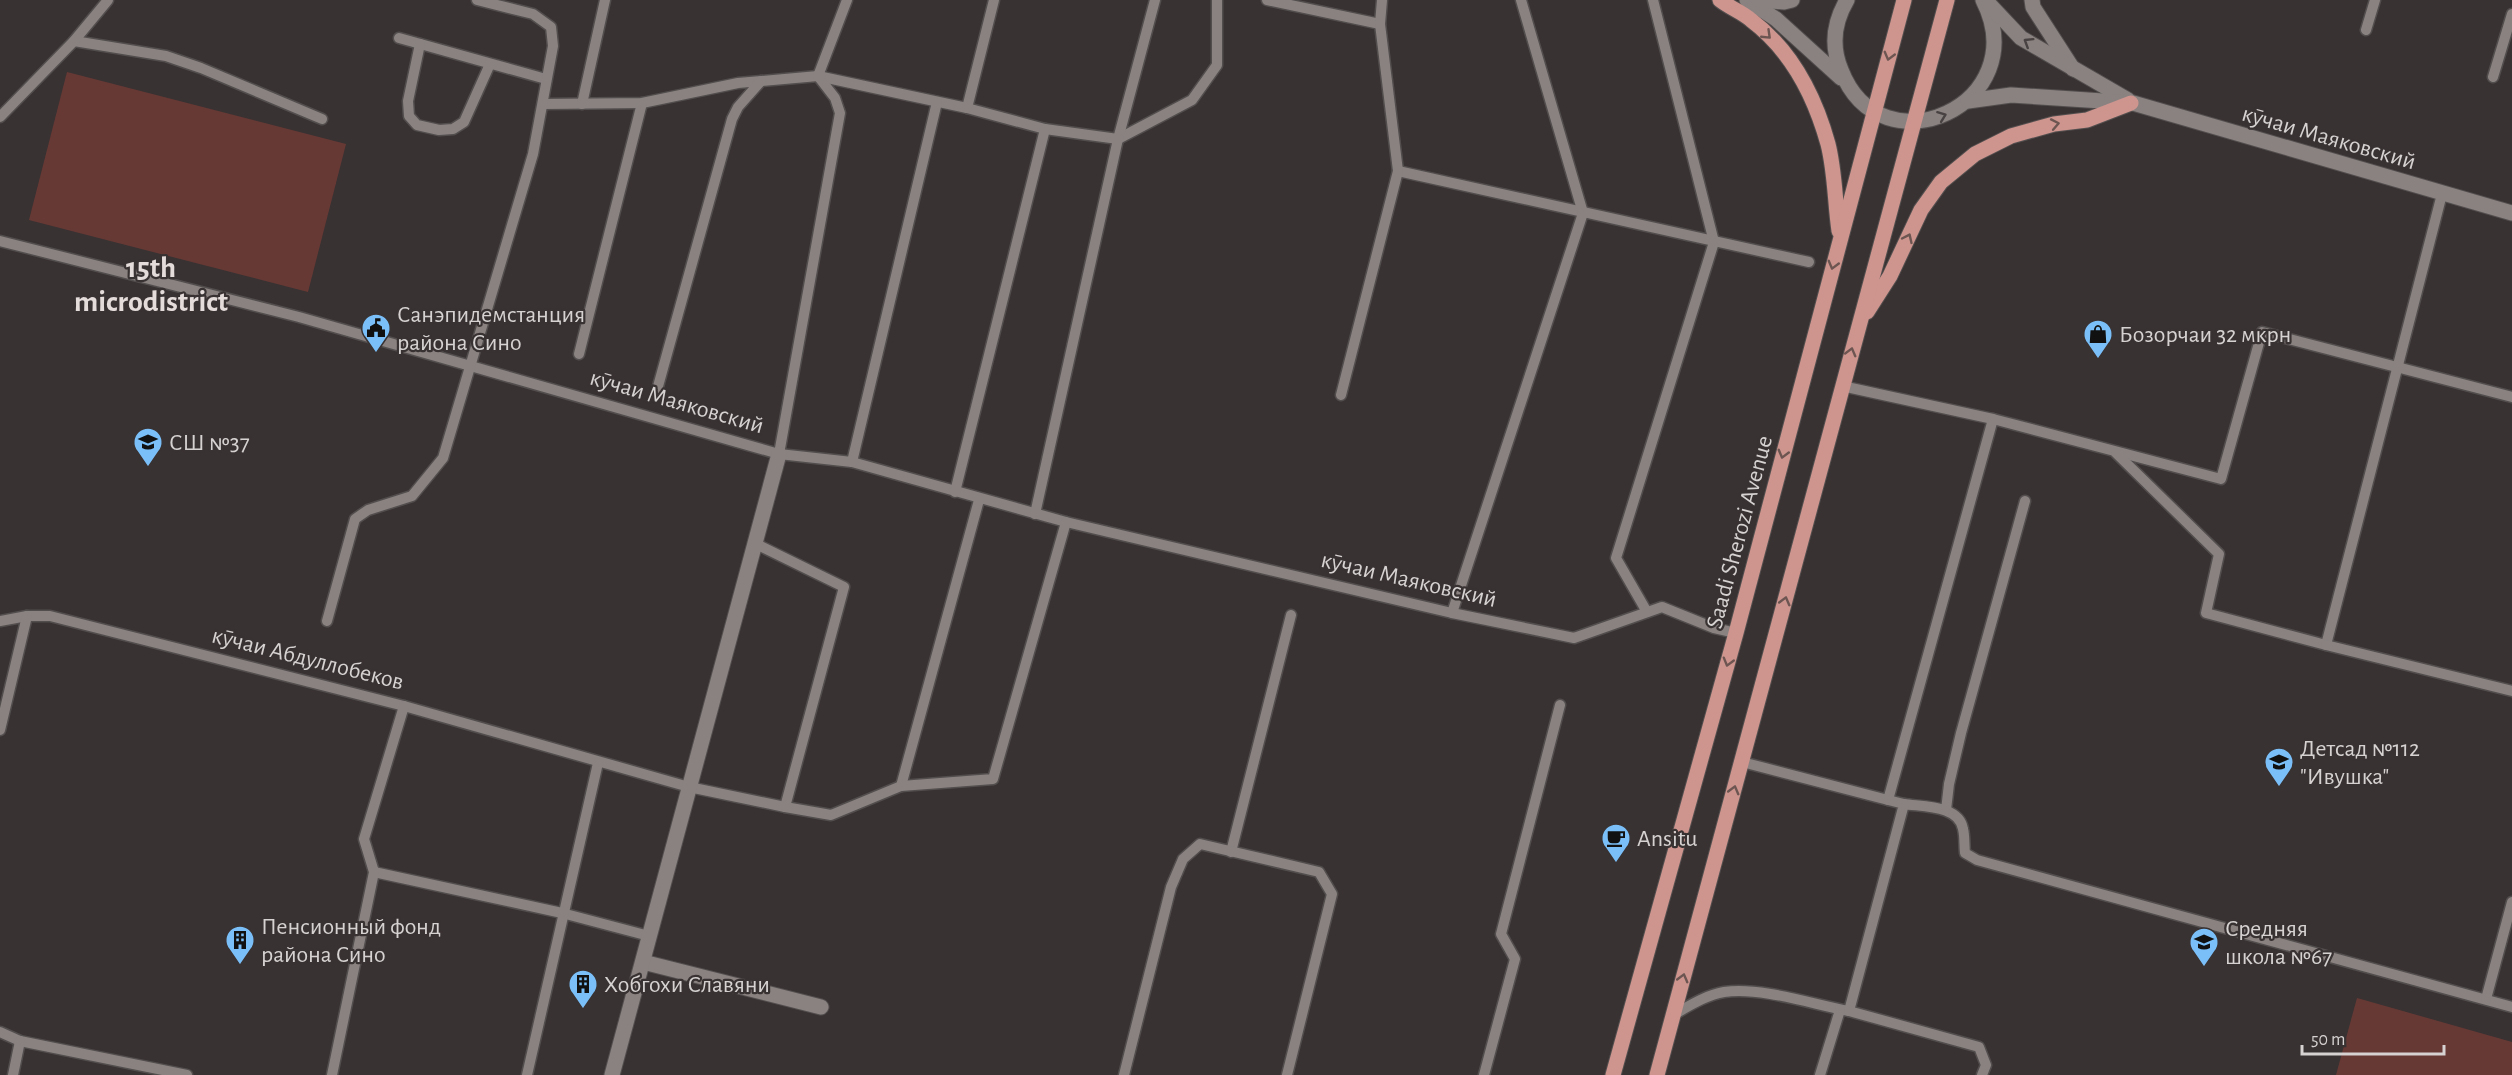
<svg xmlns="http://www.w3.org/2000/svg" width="2512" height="1075" font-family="'Alegreya Sans',sans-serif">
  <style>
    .green { fill: #673935 }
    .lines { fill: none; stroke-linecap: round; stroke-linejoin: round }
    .lane-casing { stroke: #534e4e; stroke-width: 13 }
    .street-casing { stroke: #534e4e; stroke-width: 17 }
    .secondary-casing { stroke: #534e4e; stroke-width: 17 }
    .primary-casing { stroke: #534e4e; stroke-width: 17 }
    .lane { stroke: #898281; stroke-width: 10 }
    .street { stroke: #898281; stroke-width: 15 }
    .secondary { stroke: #898281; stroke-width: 15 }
    .primary { stroke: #cd958e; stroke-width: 15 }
    .oneway { stroke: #6d5552 }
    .oneway2 { stroke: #494242 }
    .labels { text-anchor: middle; stroke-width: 4.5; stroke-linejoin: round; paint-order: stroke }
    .street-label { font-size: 24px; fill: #d6d2d2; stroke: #393232 }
    .poi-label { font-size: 24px; fill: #d6d2d2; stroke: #393232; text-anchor: start }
    .district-label { font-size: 30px; font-weight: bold; fill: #e4dcdb; stroke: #393232 }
  </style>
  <rect width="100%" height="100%" fill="#393232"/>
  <g class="green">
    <polygon points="67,72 346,144 308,292 29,220"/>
    <polygon points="2357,998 2512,1042 2512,1075 2336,1075"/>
  </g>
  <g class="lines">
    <g class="lane-casing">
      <g id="lane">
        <polyline points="1267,0 1380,24"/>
        <polyline points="2366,30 2375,0"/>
        <polyline points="399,38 546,79"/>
        <polyline points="74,41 166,56 201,68 322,119"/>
        <polyline points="420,44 408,101 409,116 417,125 439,130 453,129 464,122 490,64"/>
        <polyline points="2493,77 2512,14"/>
        <polyline points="543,104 642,103 738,83 818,76 967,108 1045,129 1118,139 1192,100 1217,65 1217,0"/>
        <polyline points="582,104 605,0"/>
        <polyline points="967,108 994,0"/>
        <polyline points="0,117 74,41 108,0"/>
        <polyline points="1398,171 1809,262"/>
        <polyline points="0,241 299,317 779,454 852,462 1066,522 1452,613 1574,638 1662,607 1714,628 1736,633"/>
        <polyline points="579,354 642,103"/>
        <polyline points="1842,386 1993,419 2221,479 2262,332 2512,397"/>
        <polyline points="657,390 732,119 738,107 761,81"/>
        <polyline points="1341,395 1398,171 1380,24 1382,0"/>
        <polyline points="2116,453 2219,554 2206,613 2326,645 2442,194"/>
        <polyline points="779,454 840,113 835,98 818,76 847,0"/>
        <polyline points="852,462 937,102"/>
        <polyline points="955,492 1045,129"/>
        <polyline points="1035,514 1118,139 1155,0"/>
        <polyline points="754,543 844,587 785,807"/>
        <polyline points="1647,612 1616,558 1714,242 1653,0"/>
        <polyline points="1452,613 1583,213 1521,0"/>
        <polyline points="0,621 27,616 50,616 404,706 689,787 785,807 831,815 901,786 993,779 1066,522"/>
        <polyline points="327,621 355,519 368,510 412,496 443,458 533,154 553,46 551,27 533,14 477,0"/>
        <polyline points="2326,645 2512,691"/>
        <polyline points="0,730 27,616"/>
        <polyline points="1742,762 1888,800"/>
        <polyline points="901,786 979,500"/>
        <path d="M 1904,804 C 1923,807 1959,805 1963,829 C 1965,837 1964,845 1965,853 L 1977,860 L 2512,1007"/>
        <polyline points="1946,810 1949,784 1961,733 2025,501"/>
        <polyline points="1231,852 1291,615"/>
        <polyline points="374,872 562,913 649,936"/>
        <polyline points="2486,999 2512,902"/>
        <path d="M 1673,1015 C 1689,1006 1706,995 1724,992 C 1763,987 1811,1004 1849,1011"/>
        <polyline points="0,1032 20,1041 187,1075"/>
        <polyline points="13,1075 20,1041"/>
        <polyline points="332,1075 374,872 364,839 404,706"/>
        <polyline points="527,1075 598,763"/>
        <polyline points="1124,1075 1171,887 1183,859 1200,844 1319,872 1332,894 1287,1075"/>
        <polyline points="1484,1075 1515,959 1501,934 1560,705"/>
        <polyline points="1820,1075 1840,1010"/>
        <polyline points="1982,1075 1986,1065 1979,1047 1849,1011 1904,804 1888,800 1993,419"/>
      </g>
    </g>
    <g class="street-casing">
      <g id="street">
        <polyline points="2032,0 2033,7 2073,69"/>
        <polyline points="643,962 821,1007"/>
      </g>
    </g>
    <g class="secondary-casing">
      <g id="secondary">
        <polyline points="1747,0 1776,19 1841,78"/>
        <polyline points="1759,0 1784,2 1792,0"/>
        <path d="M 1847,0 C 1834,22 1831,46 1841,70 C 1881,174 2036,104 1983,0"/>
        <polyline points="1989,4 2021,38 2128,100"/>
        <polyline points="1968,101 2011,95 2133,103 2512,213"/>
        <polyline points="612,1075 779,454"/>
      </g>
    </g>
    <g class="primary-casing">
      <g id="primary">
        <path d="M 1720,0 C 1730,8 1742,12 1751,20 C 1791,50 1815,97 1828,144 C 1835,171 1835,203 1839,231"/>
        <polyline points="1867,312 1890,276 1921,210 1941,182 1975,154 2011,136 2054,124 2087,120 2131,103"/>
        <polyline points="1613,1075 1736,633 1904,0"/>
        <polyline points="1657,1075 1947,0"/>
      </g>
    </g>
    <use href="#lane" class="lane"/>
    <use href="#street" class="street"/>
    <use href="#secondary" class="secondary"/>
    <use href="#primary" class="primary"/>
  </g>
  <defs><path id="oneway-chevron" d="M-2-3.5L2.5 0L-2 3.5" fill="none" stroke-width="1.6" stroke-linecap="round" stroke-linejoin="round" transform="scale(1.5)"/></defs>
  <g class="oneway">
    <use href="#oneway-chevron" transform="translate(1767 35) rotate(44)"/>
    <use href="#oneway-chevron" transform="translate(1889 56) rotate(105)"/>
    <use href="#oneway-chevron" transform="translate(2055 124) rotate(-11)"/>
    <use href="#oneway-chevron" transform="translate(1908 238) rotate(-65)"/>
    <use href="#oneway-chevron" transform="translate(1833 265) rotate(105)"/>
    <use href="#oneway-chevron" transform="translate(1851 352) rotate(-75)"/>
    <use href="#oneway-chevron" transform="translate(1783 454) rotate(105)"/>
    <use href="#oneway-chevron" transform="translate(1785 601) rotate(-75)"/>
    <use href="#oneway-chevron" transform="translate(1728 662) rotate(106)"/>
    <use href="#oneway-chevron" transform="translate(1734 790) rotate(-75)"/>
    <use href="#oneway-chevron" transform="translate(1683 978) rotate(-75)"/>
  </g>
  <g class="oneway2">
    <use href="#oneway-chevron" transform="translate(2028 42) rotate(-148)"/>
    <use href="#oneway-chevron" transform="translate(1942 116) rotate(-21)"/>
  </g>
  <defs>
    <g id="civic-pin" transform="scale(1.5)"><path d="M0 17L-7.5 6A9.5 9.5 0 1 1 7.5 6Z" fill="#7abff8" stroke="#393232"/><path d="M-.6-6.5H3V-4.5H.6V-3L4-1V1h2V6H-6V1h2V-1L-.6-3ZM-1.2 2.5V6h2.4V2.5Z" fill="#111"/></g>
    <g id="shop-pin" transform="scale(1.5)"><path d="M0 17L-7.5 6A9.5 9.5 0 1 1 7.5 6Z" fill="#7abff8" stroke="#393232"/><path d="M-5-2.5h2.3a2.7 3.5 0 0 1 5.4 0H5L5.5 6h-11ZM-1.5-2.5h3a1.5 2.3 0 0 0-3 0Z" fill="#111"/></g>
    <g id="school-pin" transform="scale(1.5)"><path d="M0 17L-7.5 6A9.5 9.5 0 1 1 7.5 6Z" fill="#7abff8" stroke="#393232"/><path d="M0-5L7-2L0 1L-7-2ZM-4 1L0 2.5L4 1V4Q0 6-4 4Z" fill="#111"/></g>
    <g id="cafe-pin" transform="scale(1.5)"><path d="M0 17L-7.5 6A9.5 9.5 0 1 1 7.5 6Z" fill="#7abff8" stroke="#393232"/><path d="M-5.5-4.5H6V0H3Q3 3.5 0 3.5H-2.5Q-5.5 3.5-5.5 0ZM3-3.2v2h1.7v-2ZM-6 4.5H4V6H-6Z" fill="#111"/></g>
    <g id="building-pin" transform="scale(1.5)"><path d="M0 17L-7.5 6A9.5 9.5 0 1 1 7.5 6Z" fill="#7abff8" stroke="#393232"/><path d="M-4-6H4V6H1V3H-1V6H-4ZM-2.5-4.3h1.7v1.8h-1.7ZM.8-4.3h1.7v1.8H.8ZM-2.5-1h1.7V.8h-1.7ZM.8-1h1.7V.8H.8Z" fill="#111"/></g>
  </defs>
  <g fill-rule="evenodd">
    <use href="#civic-pin" x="376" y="328"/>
    <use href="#shop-pin" x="2098" y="334"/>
    <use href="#school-pin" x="148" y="442"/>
    <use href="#school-pin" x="2279" y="762"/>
    <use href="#cafe-pin" x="1616" y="838"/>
    <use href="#building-pin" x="240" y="940"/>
    <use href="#school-pin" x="2204" y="942"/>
    <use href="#building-pin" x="583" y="984"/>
  </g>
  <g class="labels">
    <g class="street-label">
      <text transform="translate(2329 137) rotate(16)" y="8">кӯчаи Маяковский</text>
      <text transform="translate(677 401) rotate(16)" y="8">кӯчаи Маяковский</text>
      <text transform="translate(1739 532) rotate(-75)" y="8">Saadi Sherozi Avenue</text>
      <text transform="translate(1409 579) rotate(13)" y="8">кӯчаи Маяковский</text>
      <text transform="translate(308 658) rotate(14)" y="8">кӯчаи Абдуллобеков</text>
    </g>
    <g class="poi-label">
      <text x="397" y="322">Санэпидемстанция<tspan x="397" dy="28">района Сино</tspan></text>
      <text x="2119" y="342">Бозорчаи 32 мкрн</text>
      <text x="169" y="450">СШ №37</text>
      <text x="2300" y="756">Детсад №112<tspan x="2300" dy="28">"Ивушка"</tspan></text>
      <text x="1637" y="846">Ansitu</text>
      <text x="261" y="934">Пенсионный фонд<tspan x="261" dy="28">района Сино</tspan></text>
      <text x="2225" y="936">Средняя<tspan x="2225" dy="28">школа №67</tspan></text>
      <text x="604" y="992">Хобгохи Славяни</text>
    </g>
    <g class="district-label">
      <text x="151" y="277">15th<tspan x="151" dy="34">microdistrict</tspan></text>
    </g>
  </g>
  <path d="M2302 1045v9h142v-9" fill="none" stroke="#d6d2d2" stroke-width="3"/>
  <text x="2311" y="1045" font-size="18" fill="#d6d2d2" stroke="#393232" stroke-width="4.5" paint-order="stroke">50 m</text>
</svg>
